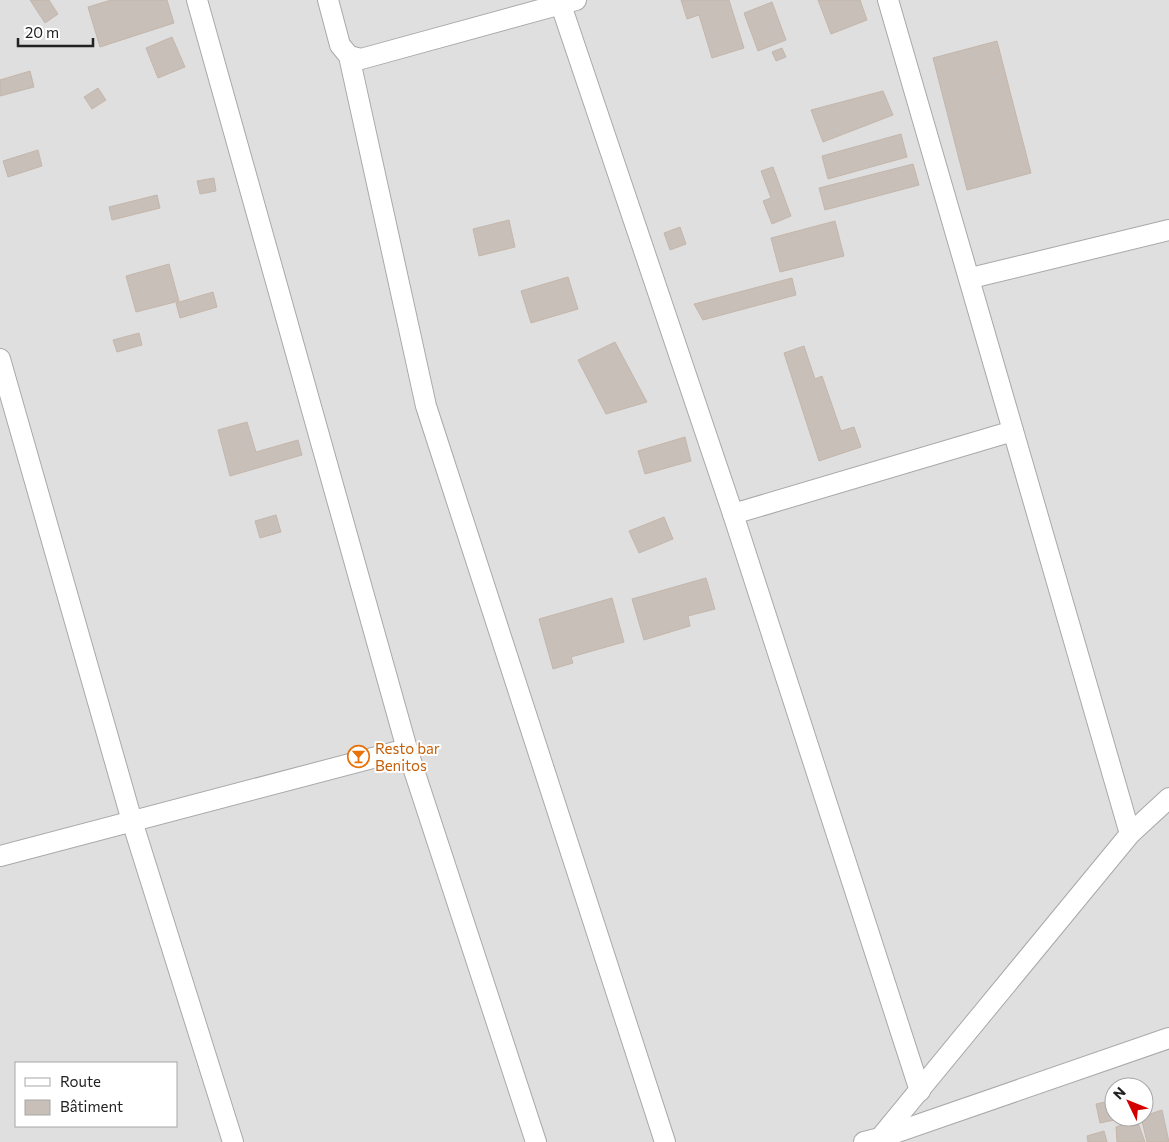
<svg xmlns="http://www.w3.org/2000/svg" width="1169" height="1142" viewBox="0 0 1169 1142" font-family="Commissioner,sans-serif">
	<rect width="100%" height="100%" fill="#f2efe9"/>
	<path fill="#e0dfdf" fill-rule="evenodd" d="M0,0h1169v1142h-1169zM16,1063h160v63h-160zM1114,1087h30v30h-30z"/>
	<g fill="#c7bfb8" stroke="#c4b6ab">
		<path d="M30,0h19l9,14 -13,9z"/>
		<path d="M111,0h56l7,23 -74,24 -12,-40z"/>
		<path d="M681,0h48l15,48 -32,10 -13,-43 -12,4z"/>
		<path d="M818,0h42l7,20 -36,14z"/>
		<path d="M772,2l14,38 -28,11 -14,-38z"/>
		<path d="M172,37l13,30 -27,11 -12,-30z"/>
		<path d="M997,41l34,132 -64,17 -34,-132z"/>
		<path d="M782,48l4,9 -10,4 -4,-9z"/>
		<path d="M30,71l4,16 -34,9v-16z"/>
		<path d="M98,88l8,12 -14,9 -8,-12z"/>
		<path d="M883,91l10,24 -70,27 -12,-32z"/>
		<path d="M901,134l6,23 -79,22 -6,-23z"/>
		<path d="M38,150l4,16 -34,11 -5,-16z"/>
		<path d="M913,164l6,21 -94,25 -6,-22z"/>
		<path d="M773,167l18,49 -19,8 -9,-23 8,-3 -10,-27z"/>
		<path d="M214,178l2,13 -16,3 -3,-13z"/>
		<path d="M157,195l3,13 -48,12 -3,-13z"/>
		<path d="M509,220l6,27 -36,9 -6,-27z"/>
		<path d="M835,221l9,35 -64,16 -9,-34z"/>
		<path d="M680,227l6,17 -16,6 -6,-17z"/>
		<path d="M169,264l10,37 -43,11 -10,-36z"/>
		<path d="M568,277l10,32 -47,14 -10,-32z"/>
		<path d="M792,278l4,17 -93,25 -9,-16z"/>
		<path d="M213,292l4,15 -37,11 -4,-15z"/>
		<path d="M139,333l3,12 -25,7 -4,-12z"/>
		<path d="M615,342l32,60 -41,12 -28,-54z"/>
		<path d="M804,346l11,33 7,-3 19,55 13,-4 7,20 -42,14 -35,-108z"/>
		<path d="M247,422l9,30 42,-12 4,15 -72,21 -12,-46z"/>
		<path d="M685,437l6,24 -46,13 -7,-23z"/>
		<path d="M276,515l5,17 -21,6 -5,-17z"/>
		<path d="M664,517l9,22 -34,14 -10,-22z"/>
		<path d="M706,578l9,31 -27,7 2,10 -46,14 -12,-41z"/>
		<path d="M612,598l12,44 -53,15 2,6 -20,6 -14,-50z"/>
		<path d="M1114,1100v17h15l-29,6 -4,-19z"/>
		<path d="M1162,1110l7,32h-22l-6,-25z"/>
		<path d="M1137,1120l8,22h-28l-1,-15z"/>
		<path d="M1104,1131l3,11h-19l-1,-6z"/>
	</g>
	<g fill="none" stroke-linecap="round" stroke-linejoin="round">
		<defs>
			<g id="street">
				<path d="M197,0l210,749 129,393"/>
				<path d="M328,0l12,45 9,11 77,350 239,736"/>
				<path d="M888,0c83,277 161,556 242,834"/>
				<path d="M561,5l172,509 187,577"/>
				<path d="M349,56l12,3 215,-59"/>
				<path d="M971,278l198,-48"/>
				<path d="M0,359l132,462 101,321"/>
				<path d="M733,514l280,-83"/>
				<path d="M0,856l407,-107"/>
				<path d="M880,1138l289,-100"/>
				<path d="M864,1142l16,-4 250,-304 39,-36"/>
			</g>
		</defs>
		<use href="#street" stroke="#a9a9a9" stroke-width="22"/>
		<use href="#street" stroke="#fff" stroke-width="20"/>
	</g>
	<defs>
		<symbol id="bar-ring" viewBox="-11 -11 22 22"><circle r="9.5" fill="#fff" stroke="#e8710a" stroke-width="1.5"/><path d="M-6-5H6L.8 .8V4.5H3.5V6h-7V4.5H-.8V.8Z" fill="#e8710a"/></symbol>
	</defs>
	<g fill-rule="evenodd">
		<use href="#bar-ring" x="346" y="744" width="25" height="25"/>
	</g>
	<g text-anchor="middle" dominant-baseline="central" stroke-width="4" stroke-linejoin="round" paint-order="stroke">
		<g font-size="15" fill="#c56008" stroke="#fff" text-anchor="start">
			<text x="375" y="748">Resto bar<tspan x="375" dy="17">Benitos</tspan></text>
		</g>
	</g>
	<rect x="15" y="1062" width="162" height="65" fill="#ffffff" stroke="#a7a7a7"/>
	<rect x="25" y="1078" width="25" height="8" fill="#ffffff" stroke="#a7a7a7"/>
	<text x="60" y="1087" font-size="15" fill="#222222">Route</text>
	<rect x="25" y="1100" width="25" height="15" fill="#c7bfb8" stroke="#a7a7a7"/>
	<text x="60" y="1112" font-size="15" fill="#222222">Bâtiment</text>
	<g transform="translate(1129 1102) rotate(313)"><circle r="24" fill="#ffffff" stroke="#a7a7a7"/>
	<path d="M0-4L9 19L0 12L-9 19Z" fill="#d40000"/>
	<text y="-8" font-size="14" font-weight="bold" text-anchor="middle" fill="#222222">N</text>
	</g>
	<path d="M18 38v8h75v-8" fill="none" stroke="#222222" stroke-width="2.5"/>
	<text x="25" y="38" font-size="15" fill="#222222" stroke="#ffffff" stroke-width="4" paint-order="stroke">20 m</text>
</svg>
